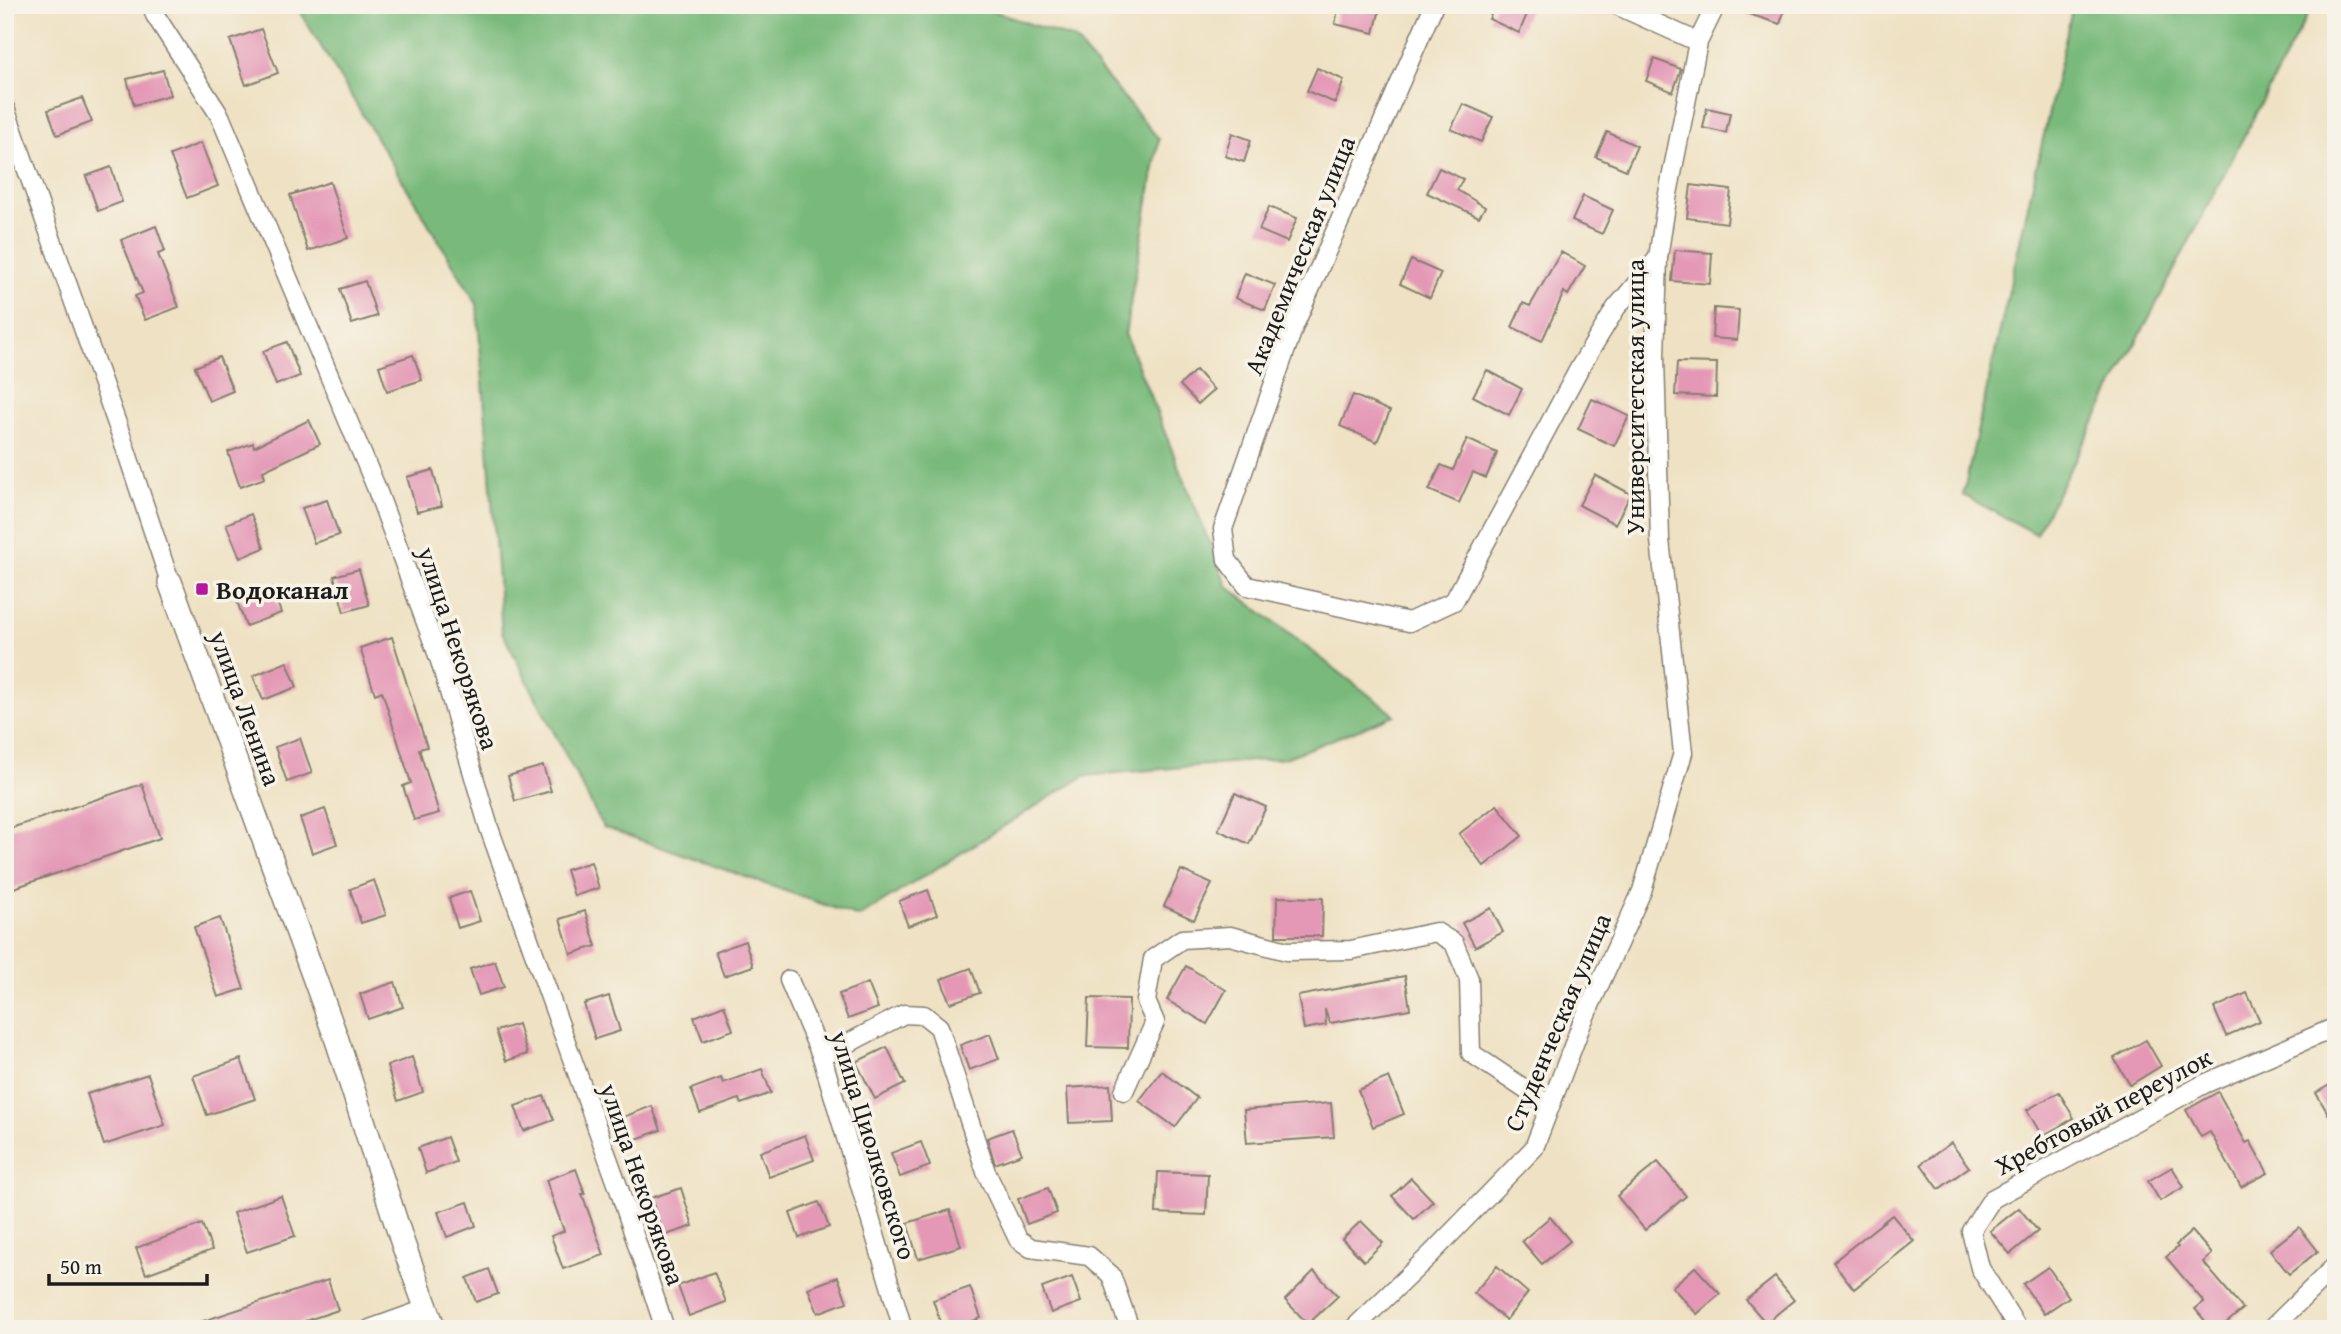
<svg xmlns="http://www.w3.org/2000/svg" width="2341" height="1334" viewBox="0 0 2341 1334" font-family="'Gentium Book Plus',serif">
	<rect width="100%" height="100%" fill="#f7f3e8"/>
	<filter id="ink" filterUnits="userSpaceOnUse"><feTurbulence type="fractalNoise" baseFrequency=".0143" numOctaves="2"/><feDisplacementMap in="SourceGraphic" scale="14" xChannelSelector="R" yChannelSelector="G"/><feConvolveMatrix kernelMatrix="1 2 1 2 8 2 1 2 1" color-interpolation-filters="sRGB"/></filter>
	<filter id="wash" filterUnits="userSpaceOnUse"><feTurbulence type="fractalNoise" baseFrequency=".00686" numOctaves="4" result="noise"/><feDisplacementMap in="SourceGraphic" scale="28" xChannelSelector="R" yChannelSelector="G"/><feGaussianBlur stdDeviation="1.57" result="paint"/><feColorMatrix in="noise" values="0 0 0 0 0 0 0 0 0 0 0 0 0 0 0 0 0 1.4 0 .05"/><feComposite in="paint" operator="in"/></filter>
	<g filter="url(#wash)">
		<rect width="100%" height="100%" fill="#efe2c4"/>
		<g fill="#79ba7c" stroke="#4a6b4c" stroke-width="2">
			<path d="M296,5h679l99,34 85,100 -34,195 102,252 168,129 -110,43 -201,18 -225,141 -256,-90 -101,-195 -25,-328z"/>
			<path d="M2073,5h241l-3,3 -275,526 -73,-39z"/>
		</g>
		<g id="blocks">
			<g fill="#e498b6">
				<path d="M1339,5h42l-7,28 -39,-9z"/>
				<path d="M1495,5h36l-12,28 -30,-14z"/>
				<path d="M1733,5h53l-6,19 -47,-15z"/>
				<path d="M261,29l17,44 -32,12 -16,-45z"/>
				<path d="M1654,59l27,10 -8,23 -27,-11z"/>
				<path d="M1317,68l27,12 -9,23 -28,-12z"/>
				<path d="M163,70l7,25 -36,10 -7,-26z"/>
				<path d="M82,98l10,24 -35,13 -9,-25z"/>
				<path d="M1463,104l30,13 -12,25 -30,-13z"/>
				<path d="M1707,108l23,5 -4,20 -23,-5z"/>
				<path d="M1607,132l30,14 -11,24 -30,-13z"/>
				<path d="M1232,133l19,7 -7,22 -19,-6z"/>
				<path d="M201,143l17,43 -31,12 -17,-43z"/>
				<path d="M111,167l11,35 -24,9 -12,-35z"/>
				<path d="M1439,168l24,11 -6,11 28,17 -6,10 -52,-24z"/>
				<path d="M330,182l18,56 -40,13 -18,-56z"/>
				<path d="M1691,185l40,5 -4,33 -40,-5z"/>
				<path d="M1583,196l30,14 -11,24 -30,-13z"/>
				<path d="M1269,207l28,11 -10,24 -28,-12z"/>
				<path d="M156,226l9,25 -7,3 21,53 -34,13 -10,-24 8,-3 -22,-53z"/>
				<path d="M1675,250l37,3 -2,31 -38,-3z"/>
				<path d="M1561,252l24,14 -17,29 -4,-3 -22,49 -30,-14 11,-24 7,3z"/>
				<path d="M1411,260l30,13 -11,25 -30,-14z"/>
				<path d="M1245,273l30,12 -10,25 -30,-12z"/>
				<path d="M365,281l12,35 -25,8 -12,-35z"/>
				<path d="M1714,308l25,2 -2,30 -25,-2z"/>
				<path d="M287,342l13,34 -24,9 -13,-34z"/>
				<path d="M413,355l9,25 -35,11 -8,-25z"/>
				<path d="M219,357l14,34 -24,10 -14,-34z"/>
				<path d="M1677,362l40,1 -1,34 -41,-2z"/>
				<path d="M1196,370l18,20 -16,14 -18,-19z"/>
				<path d="M1487,370l35,19 -13,26 -36,-19z"/>
				<path d="M1353,395l37,16 -13,31 -37,-16z"/>
				<path d="M1592,399l37,17 -15,30 -36,-17z"/>
				<path d="M309,420l11,24 -57,27 2,7 -25,9 -12,-35 25,-9 1,4z"/>
				<path d="M1467,439l30,14 -11,25 -13,-6 -14,31 -30,-13 12,-25 12,5z"/>
				<path d="M433,470l9,36 -25,6 -10,-35z"/>
				<path d="M1595,475l36,19 -16,30 -36,-19z"/>
				<path d="M327,500l12,35 -25,8 -12,-35z"/>
				<path d="M251,514l13,34 -24,10 -14,-34z"/>
				<path d="M359,569l10,36 -25,7 -10,-36z"/>
				<path d="M272,588l9,25 -35,13 -9,-25z"/>
				<path d="M392,637l35,110 -8,2 20,64 -25,7 -11,-34 8,-3 -29,-92 -7,3 -15,-46z"/>
				<path d="M287,662l10,25 -34,13 -10,-24z"/>
				<path d="M300,738l12,35 -25,9 -12,-35z"/>
				<path d="M543,766l8,25 -36,10 -7,-25z"/>
				<path d="M142,784l18,54 -155,53v-61z"/>
				<path d="M1235,793l31,14 -17,37 -31,-14z"/>
				<path d="M1497,805l25,31 -38,30 -25,-32z"/>
				<path d="M325,809l12,35 -25,9 -12,-35z"/>
				<path d="M591,862l8,26 -25,8 -8,-26z"/>
				<path d="M1181,870l31,14 -18,36 -30,-14z"/>
				<path d="M374,880l12,35 -25,8 -11,-34z"/>
				<path d="M928,890l9,25 -29,11 -9,-25z"/>
				<path d="M470,891l10,30 -22,7 -9,-30z"/>
				<path d="M1277,897l46,1 -1,38h-46z"/>
				<path d="M1491,908l12,24 -28,15 -13,-24z"/>
				<path d="M585,911l11,35 -25,8 -11,-35z"/>
				<path d="M220,918l24,71 -26,8 -24,-70z"/>
				<path d="M745,941l8,25 -29,10 -9,-24z"/>
				<path d="M495,961l9,26 -25,8 -9,-26z"/>
				<path d="M1186,966l40,24 -19,34 -40,-24z"/>
				<path d="M971,968l9,25 -30,10 -9,-24z"/>
				<path d="M1405,976l5,33 -80,14 -5,-14 1,16 -22,4 -6,-33z"/>
				<path d="M395,982l8,25 -35,12 -8,-25z"/>
				<path d="M868,983l10,25 -30,11 -9,-25z"/>
				<path d="M2247,993l13,28 -34,15 -12,-28z"/>
				<path d="M609,996l11,35 -25,8 -11,-35z"/>
				<path d="M1089,998l40,1 -1,49 -41,-1z"/>
				<path d="M724,1005l9,25 -30,11 -9,-24z"/>
				<path d="M518,1024l9,30 -21,7 -10,-30z"/>
				<path d="M990,1034l9,25 -30,11 -9,-25z"/>
				<path d="M2146,1040l15,26 -31,19 -16,-27z"/>
				<path d="M887,1047l18,37 -30,15 -19,-37z"/>
				<path d="M412,1057l11,35 -25,9 -11,-35z"/>
				<path d="M241,1059l14,40 -48,16 -14,-39z"/>
				<path d="M762,1069l9,24 -30,11 -2,-5 -39,14 -9,-24 30,-11 2,5z"/>
				<path d="M1162,1071l35,27 -22,29 -36,-26z"/>
				<path d="M148,1074l17,51 -61,20 -17,-51z"/>
				<path d="M1389,1077l15,37 -31,13 -15,-37z"/>
				<path d="M2336,1081v46l-20,-34z"/>
				<path d="M1110,1085l2,36 -43,2 -2,-35z"/>
				<path d="M2059,1092l15,26 -32,18 -15,-26z"/>
				<path d="M2218,1092l28,51 4,-2 18,32 -27,14 -31,-55 -9,5 -15,-27z"/>
				<path d="M544,1096l10,24 -30,11 -9,-25z"/>
				<path d="M1331,1103l3,34 -87,6 -3,-33z"/>
				<path d="M652,1106l9,24 -30,11 -8,-24z"/>
				<path d="M1012,1129l10,25 -27,10 -8,-26z"/>
				<path d="M805,1135l9,25 -45,17 -9,-25z"/>
				<path d="M447,1137l9,25 -30,11 -8,-25z"/>
				<path d="M921,1142l9,24 -30,11 -9,-24z"/>
				<path d="M1951,1143l18,24 -30,22 -18,-25z"/>
				<path d="M1658,1162l28,34 -41,34 -28,-34z"/>
				<path d="M2172,1167l12,20 -24,14 -12,-20z"/>
				<path d="M576,1169l9,25h-3l22,61 -41,14 -12,-33 13,-5 -18,-51z"/>
				<path d="M1158,1172l50,2 -2,41 -50,-2z"/>
				<path d="M1411,1178l22,23 -19,18 -22,-23z"/>
				<path d="M681,1188l12,38 -30,10 -12,-38z"/>
				<path d="M1048,1188l9,25 -30,11 -9,-25z"/>
				<path d="M281,1196l14,40 -48,16 -14,-39z"/>
				<path d="M468,1202l8,24 -29,11 -9,-25z"/>
				<path d="M819,1202l10,25 -30,11 -9,-25z"/>
				<path d="M2019,1208l19,23 -28,23 -20,-23z"/>
				<path d="M950,1210l11,36 -43,13 -11,-36z"/>
				<path d="M1892,1215l22,26 -60,48 -21,-27z"/>
				<path d="M1550,1217l20,24 -28,23 -20,-23z"/>
				<path d="M1361,1221l22,22 -19,18 -22,-22z"/>
				<path d="M202,1224l10,26 -66,24 -10,-26z"/>
				<path d="M2299,1227l19,24 -29,23 -19,-24z"/>
				<path d="M2192,1231l20,23 -9,8 40,47 -24,20h-7l-17,-20 9,-7 -38,-45 12,-10 -2,-2z"/>
				<path d="M1497,1266l31,27 -22,27 -32,-27z"/>
				<path d="M1695,1267l25,27 -23,20 -25,-27z"/>
				<path d="M2048,1267l21,30 -25,17 -21,-30z"/>
				<path d="M489,1269l9,25 -22,8 -9,-24z"/>
				<path d="M1314,1271l24,25 -30,28 -23,-24z"/>
				<path d="M714,1272l12,30 -37,14 -11,-30z"/>
				<path d="M838,1277l9,25 -29,11 -10,-25z"/>
				<path d="M1072,1277l9,25 -30,11 -9,-25z"/>
				<path d="M1775,1277l19,23 -28,23 -20,-23z"/>
				<path d="M328,1280l10,30 -57,19h-90v-4z"/>
				<path d="M970,1287l11,31 -30,11h-8l-10,-29z"/>
			</g>
		</g>
	</g>
	<g filter="url(#ink)">
		<use href="#blocks" fill-opacity="0" stroke="#867f70" stroke-width="2"/>
		<g fill="none" stroke-linecap="round" stroke-linejoin="round">
			<defs>
				<g id="minor">
					<path d="M152,5l3,10 65,101 156,371 64,174 49,167 130,361 46,140"/>
					<path d="M1434,5l-140,321 -71,203 4,31 20,26 162,36 45,-21 126,-234 36,-59 42,-50"/>
					<path d="M1616,5l82,37"/>
					<path d="M5,108l116,327 49,147"/>
					<path d="M789,980l33,77 81,272"/>
					<path d="M822,1057l82,-43 20,1 15,12 47,145 32,67 13,9 58,8 22,19 19,54"/>
					<path d="M1124,1091l31,-69 -9,-21 7,-42 29,-20 48,-3 57,15 64,-1 85,-18 18,11 15,36 2,74 79,53"/>
					<path d="M370,1329l56,-20"/>
					<path d="M1353,1329l77,-74 104,-107 48,-125 60,-132 41,-138 -23,-213 -5,-183 3,-99 9,-59 31,-157 18,-37"/>
					<path d="M2018,1329l-38,-61 -9,-37 21,-32 212,-115 132,-57"/>
					<path d="M2271,1329l65,-64"/>
				</g>
				<path id="tertiary" d="M170,582l167,458 66,204 31,85"/>
			</defs>
			<use href="#minor" stroke="#867f70" stroke-width="21"/>
			<use href="#tertiary" stroke="#867f70" stroke-width="26"/>
			<use href="#minor" stroke="#fff" stroke-width="18"/>
			<use href="#tertiary" stroke="#fff" stroke-width="23"/>
		</g>
	</g>
	<rect fill="#b5179e" stroke="#f7f3e8" stroke-width="2.5" x="195" y="582" width="14" height="14" rx="3.5"/>
	<g text-anchor="middle" dominant-baseline="central" stroke-width="7" stroke-linejoin="round" paint-order="stroke">
		<g font-size="26" fill="#1c1c1c" stroke="#f7f3e8">
			<text transform="translate(1299 255) rotate(-68)">Академическая улица</text>
			<text transform="translate(1634 397) rotate(-90)">Университетская улица</text>
			<text transform="translate(459 648) rotate(72)">улица Некорякова</text>
			<text transform="translate(246 708) rotate(70)">улица Ленина</text>
			<text transform="translate(1557 1022) rotate(-67)">Студенческая улица</text>
			<text transform="translate(2103 1111) rotate(-28)">Хребтовый переулок</text>
			<text transform="translate(874 1145) rotate(73)">улица Циолковского</text>
			<text transform="translate(643 1184) rotate(71)">улица Некорякова</text>
		</g>
		<g font-size="26" font-weight="bold" fill="#1c1c1c" stroke="#f7f3e8" text-anchor="start">
			<text x="216" y="589">Водоканал</text>
		</g>
	</g>
	<rect width="2341" height="1334" fill="none" stroke="#f7f3e8" stroke-width="28"/>
	<path d="M49 1274v10h158v-10" fill="none" stroke="#1c1c1c" stroke-width="3.5"/>
	<text x="60" y="1274" font-size="21" fill="#1c1c1c" stroke="#f7f3e8" stroke-width="5" paint-order="stroke">50 m</text>
</svg>
